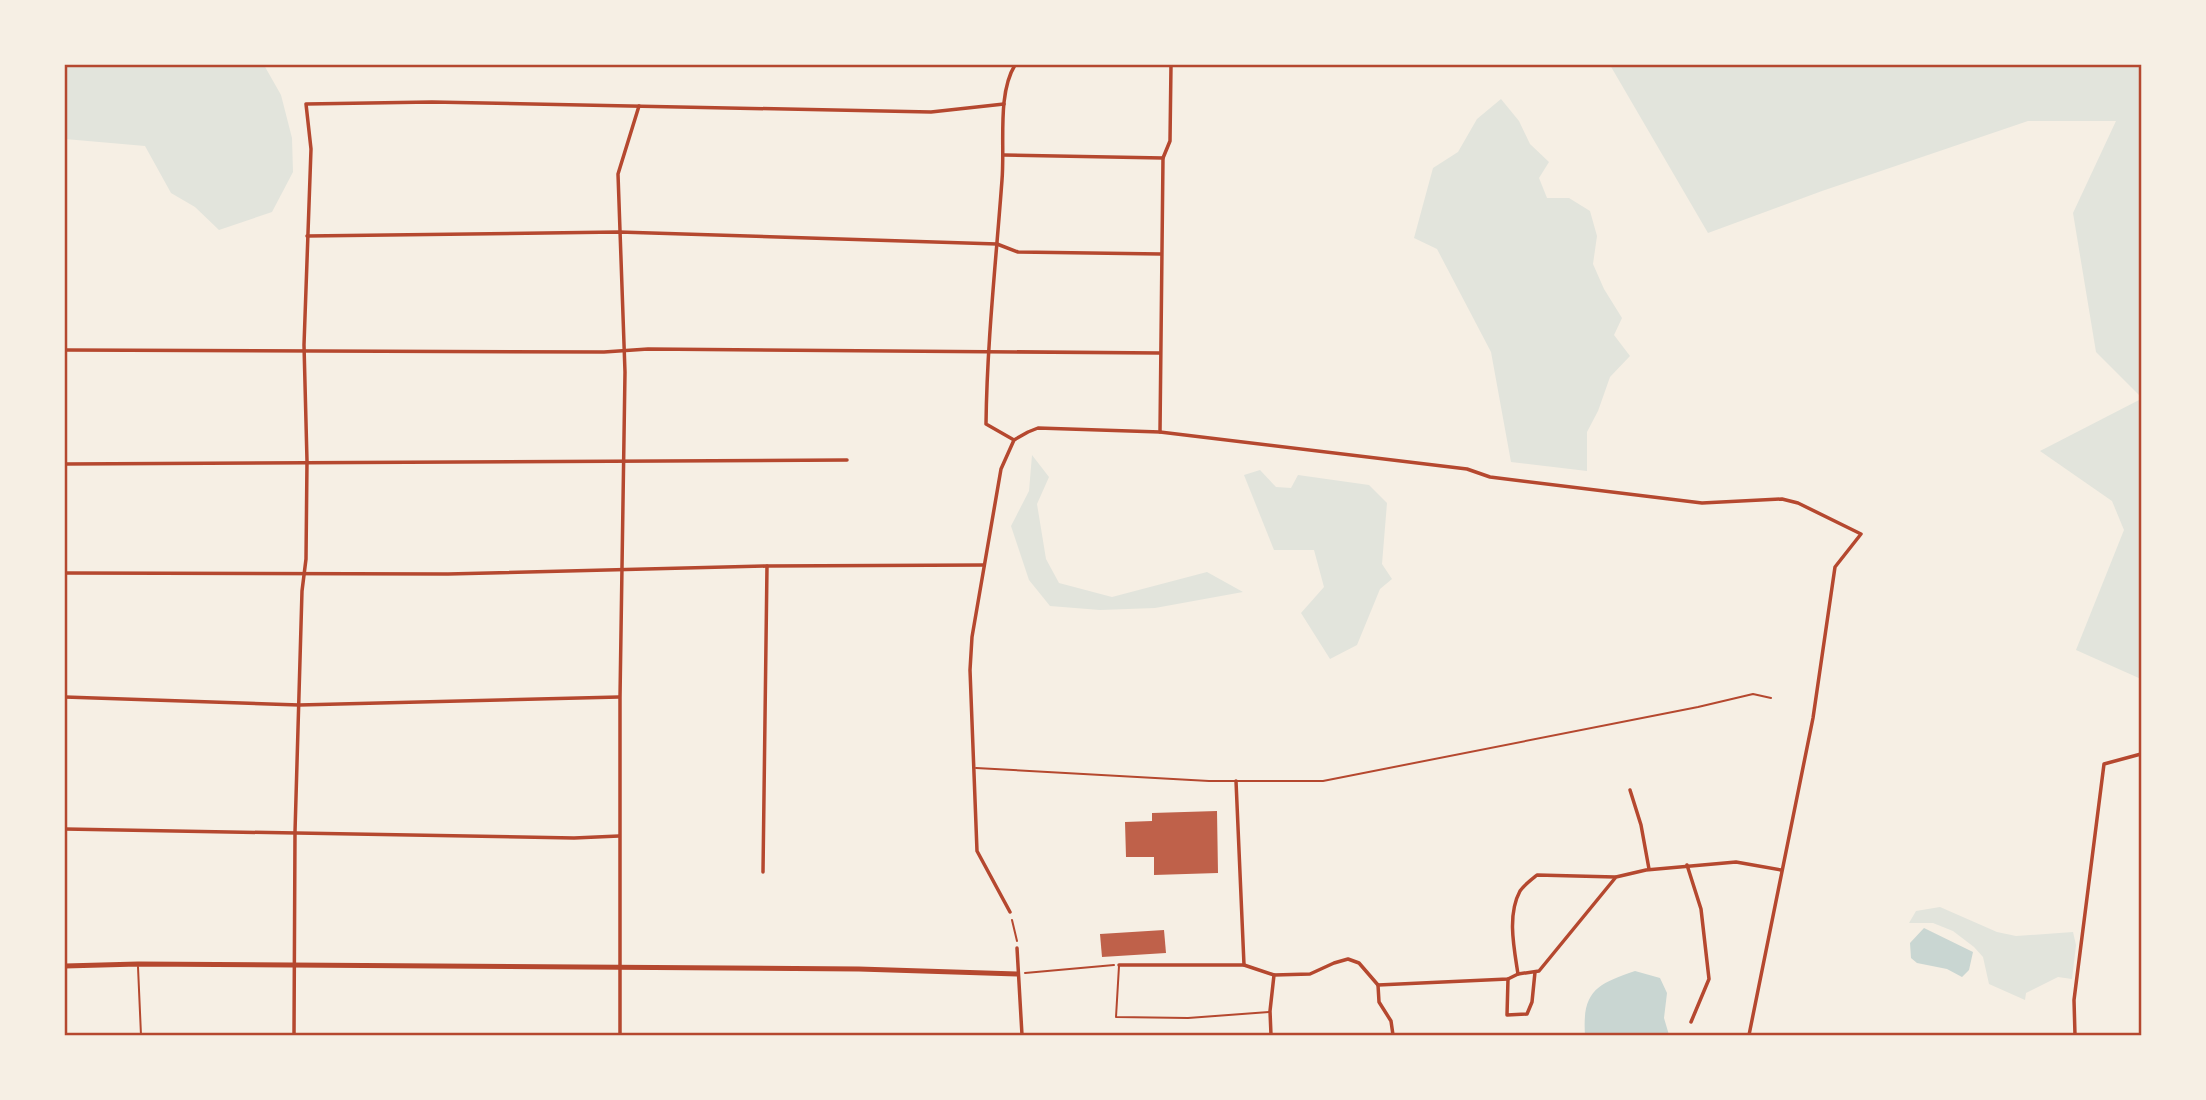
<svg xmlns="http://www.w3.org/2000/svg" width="2206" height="1100" viewBox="0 0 2206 1100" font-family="'Sofia Sans Condensed',sans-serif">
	<rect width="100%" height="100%" fill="#f6efe4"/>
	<g fill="#e2e4dc">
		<path d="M65,65h199l17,30 11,43 1,34 -21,40 -53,18 -24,-23 -24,-14 -26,-47 -80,-7z"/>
		<path d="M1610,65h531v332l-45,-45 -23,-139 43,-92h-88l-206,70 -114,42z"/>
		<path d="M1501,99l18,22 11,23 19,18 -10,16 8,20h22l21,13 7,25 -4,28 11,25 18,29 -8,17 16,21 -20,21 -12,34 -11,21v39l-76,-9 -20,-110 -54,-103 -23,-11 19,-70 25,-16 19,-33z"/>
		<path d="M2141,399v280l-65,-29 48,-120 -12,-29 -72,-50z"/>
		<path d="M1032,455l17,22 -12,27 9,55 13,24 53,14 95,-25 36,20 -88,16 -55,2 -50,-4 -21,-26 -18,-54 18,-35z"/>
		<path d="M1260,470l16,17 15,1 7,-13 71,10 18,18 -5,61 10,15 -12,10 -23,56 -27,14 -29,-46 23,-26 -10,-37h-40l-30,-75z"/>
		<path d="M1940,907l57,25 19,4 57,-4 3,13 -4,34 -14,-2 -32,16 -1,7 -36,-16 -6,-27 -9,-10 -21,-16 -20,-8h-24l7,-12z"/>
	</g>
	<g fill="#c9d6d2">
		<path d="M1924,928l49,24 -4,18 -7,7 -15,-8 -30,-6 -6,-5 -1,-15z"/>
		<path d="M1635,971l25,7 7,15 -3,25 5,17h-84c-3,-44 12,-51 50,-64z"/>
	</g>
	<g fill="#bf614a">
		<path d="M1217,811l1,62 -64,2v-18h-28l-1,-35 27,-1v-8z"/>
		<path d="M1164,930l2,23 -64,4 -2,-23z"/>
	</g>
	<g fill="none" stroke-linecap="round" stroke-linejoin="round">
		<g stroke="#b5482f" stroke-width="2">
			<path d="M1012,920l5,21"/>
			<path d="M1025,973l89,-8"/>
		</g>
		<g stroke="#b5482f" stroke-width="2">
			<path d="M976,768l233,13h114l375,-74 55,-13 18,4"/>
			<path d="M1119,966l-3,51 72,1 81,-6"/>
			<path d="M138,967l3,68"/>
		</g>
		<g stroke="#b5482f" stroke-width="3.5">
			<path d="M1004,155l159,3"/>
			<path d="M307,236l312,-4 378,12 21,8 143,2"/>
			<path d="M65,350l539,2 44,-3 512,4"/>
			<path d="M1160,432l3,-274 7,-17 1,-76"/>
			<path d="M1014,440l-28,-16c1,-82 10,-163 16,-244 3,-35 -5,-86 13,-115"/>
			<path d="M65,464l782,-4"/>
			<path d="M65,573l383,1 319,-8 217,-1"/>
			<path d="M65,697l234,8 320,-8"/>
			<path d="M1236,781l8,184"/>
			<path d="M1630,790l11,35 8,44"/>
			<path d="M65,829l509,9 45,-2"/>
			<path d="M1687,865l14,44 8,70 -18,43"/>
			<path d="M763,872l4,-306"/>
			<path d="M1010,912l-33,-61 -7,-181 2,-33 29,-168 13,-29 14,-8 10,-4 122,4 307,37 23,8 212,26 80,-4 16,4 63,31 -26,33 -22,151 -64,317"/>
			<path d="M1017,948l5,87"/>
			<path d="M1119,965h125l30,10"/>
			<path d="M1518,974c-4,-26 -11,-59 2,-83 4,-6 12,-12 17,-16l78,2"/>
			<path d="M1508,979l-1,36 20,-1 5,-12 3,-30"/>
			<path d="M1378,985l1,17 12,19 2,14"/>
			<path d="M294,1035l1,-203 7,-241 4,-32 1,-98 -3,-116 7,-196 -5,-45 126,-2 499,10 73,-8"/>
			<path d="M620,1035v-338l5,-325 -7,-198 21,-68"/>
			<path d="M1271,1035l-1,-24 4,-36 36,-1 24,-11 14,-4 11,4 19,22 130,-6 10,-5 21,-3 77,-94 30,-7 90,-8 45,8"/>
			<path d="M2075,1035l-1,-35 30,-236 37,-10"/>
		</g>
		<path stroke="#b5482f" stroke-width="5" d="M65,966l73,-2 721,5 158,5"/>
	</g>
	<rect width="2206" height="1100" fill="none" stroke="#f6efe4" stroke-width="133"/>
	<rect x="66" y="66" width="2074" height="968" fill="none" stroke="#b5482f" stroke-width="2.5"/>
</svg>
